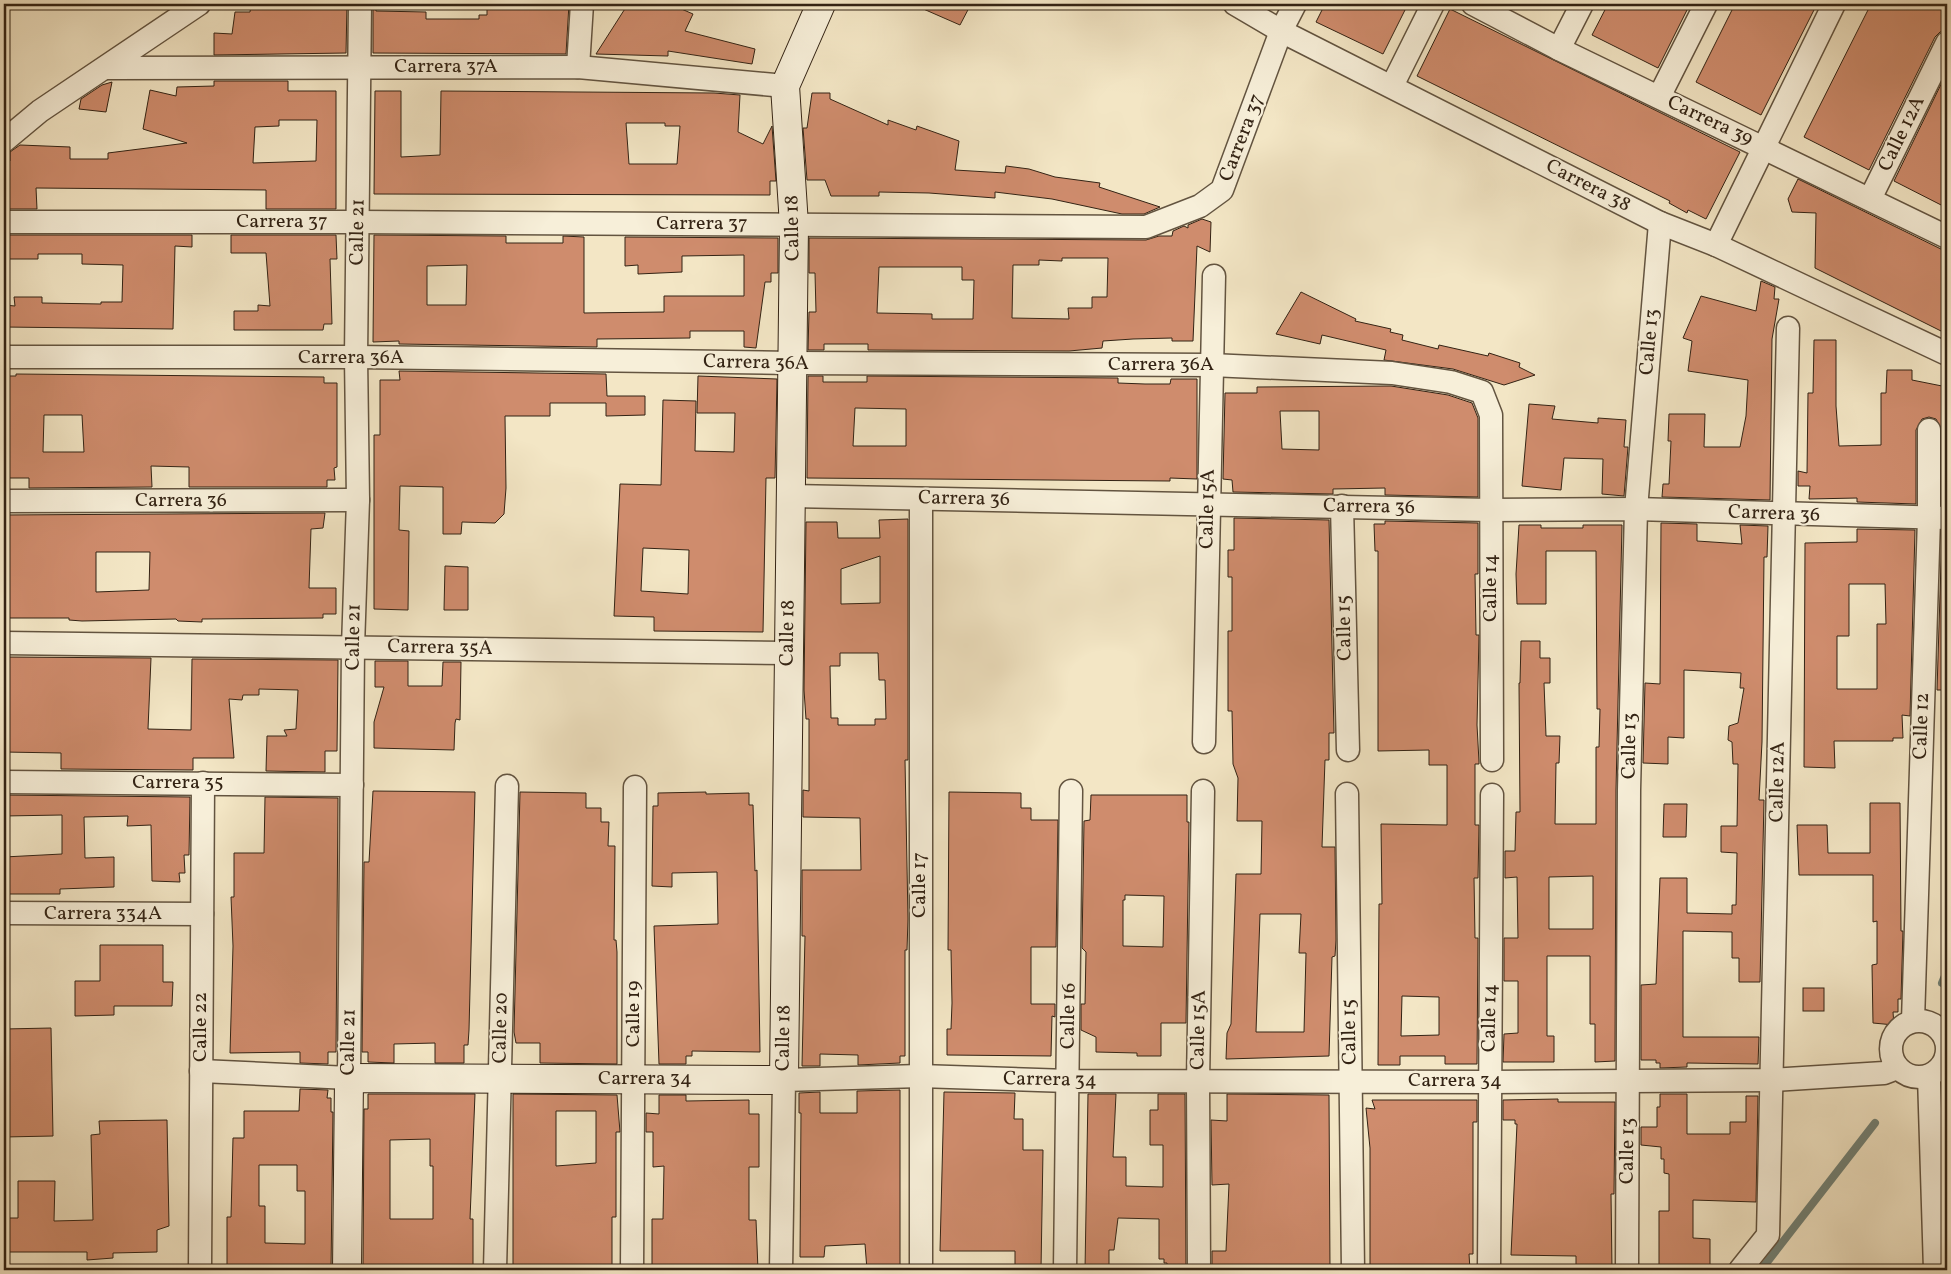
<svg xmlns="http://www.w3.org/2000/svg" width="1951" height="1274" viewBox="0 0 1951 1274" font-family="Vollkorn,serif">
	<rect width="100%" height="100%" fill="#f3e6c5"/>
	<filter id="stains"><feTurbulence type="fractalNoise" baseFrequency=".004" numOctaves="4"/><feColorMatrix values="0 0 0 0 .2 0 0 0 0 .09 0 0 0 0 .02 0 0 0 .5 -.17"/></filter>
	<radialGradient id="worn" r=".72"><stop offset=".6" stop-color="#630" stop-opacity="0"/><stop offset="1" stop-color="#630" stop-opacity=".3"/></radialGradient>
	<g fill="none" stroke-linecap="round" stroke-linejoin="round">
		<g stroke="#718176" stroke-width="8">
			<path d="M1942,983l5,-12"/>
			<path d="M1761,1270l114,-147"/>
		</g>
	</g>
	<g fill="#cf8c6d" stroke="#332314" fill-rule="evenodd">
		<path d="M251,4h96l-1,49 -132,2v-22l18,1 3,-22h15z"/>
		<path d="M373,4h3v7l50,1v7h53v-4h8v-11h82l-3,50 -193,-1z"/>
		<path d="M628,4h42l23,10 -8,17 70,18 -3,15 -84,-13v5l-72,-2z"/>
		<path d="M912,4h59l-11,21z"/>
		<path d="M1325,4h83l-25,50 -67,-32z"/>
		<path d="M1608,4h82l-32,64 -66,-33z"/>
		<path d="M1735,4h82l-56,111 -65,-33z"/>
		<path d="M1871,4h76v26l-7,2 -5,5 -66,133 -65,-33z"/>
		<path d="M1450,9l290,143 -34,67 -18,-9 -1,3 -18,-10 1,-2 -253,-125z"/>
		<path d="M1947,72v136l-53,-27z"/>
		<path d="M214,81h74v10h48v118h-70v-19l-230,-2 1,21h-33v-48h6v-9l10,-7 50,2v12h38v-6l79,-10 -44,-14 7,-39 26,6 1,-9 37,-1zM279,120h38l-1,41 -63,2 2,-36 24,-1z"/>
		<path d="M112,82l-6,30 -27,-3 2,-10 21,-14z"/>
		<path d="M375,91h26v66l39,-2 1,-64 273,2 26,2 -2,37 25,12 9,-18 4,55h-6v14l-396,-1zM626,123h39v3h15l-3,38h-48z"/>
		<path d="M812,93h18v6l58,26v-5l28,10 1,-4 42,15 -4,29 50,3 1,-7 23,3 26,8 45,6 -1,4 61,20 -16,7h-22l-70,-15 -57,-7v6l-66,-5 -50,-1v4h-48l-6,-16h-18l-4,-52h4z"/>
		<path d="M1798,179l149,73v82l-132,-66 1,-55 -24,-1 -4,-13z"/>
		<path d="M1202,219l9,3 -1,30 -13,-6 -4,95h-21v-3l-39,1 -30,2 -1,7 -33,3 -201,-1v-6h-44v6h-16l1,-38h7l-1,-39h-6v-35l337,2 13,-4h13l1,-5 11,-5 4,2v-3zM1062,258h46l-1,39h-15v11h-24l1,11 -57,-1 1,-53h26v-5l23,1zM879,267h83v13h12l-1,39h-41v-5l-55,-1z"/>
		<path d="M4,235h188v12l-17,-1 -2,83 -169,-2v-22l11,1 -1,-9h28v6l59,1v-2h21l1,-37 -41,-1v-10h-44v5h-34z"/>
		<path d="M231,235h105l1,24h-7l2,65h-8l-1,6h-89v-19h24v-6l12,1 -4,-53h-35z"/>
		<path d="M374,235l132,1v7h57v-7l21,1v76l80,-1v-16h80v-41l-62,1v16l-44,2v-9l-13,1v-29l153,1v35h-7v9h-6l-9,66 -12,-1v-16h-54v7l-93,1v8l-198,-3v-3l-26,1zM467,265l-1,40h-39v-39z"/>
		<path d="M1761,281l14,6 -1,12h5l-7,40 -2,161 -108,-3 1,-13h6l2,-43h-3l1,-27h36l-1,33h36l6,-31 2,-36 -60,-9 4,-30 -9,-3 18,-42 55,15z"/>
		<path d="M1301,292l55,27 -1,2 36,8 -1,3 13,3 -1,5 36,9 1,-4 49,11 1,-3 31,10 -1,4 16,8 -31,10 -51,-16 -69,-9 2,-10 -64,-15 -2,9 -44,-10z"/>
		<path d="M1814,340h22v66l3,40 42,-1v-52h5l1,-23h25v10l35,7v118h-5v-75l-6,-11 -7,-2 -7,2 -6,11v74l-59,-2v-4l-48,1 1,-13h-12v-15l9,2 1,-80h5z"/>
		<path d="M399,371l207,3 1,22h38v19l-39,1v-13h-56v13h-45l1,72 -2,26 -9,9 -33,-1 -1,12h-18v-47l-43,-1 -1,44 10,1 -1,79 -34,-1v-174h6v-55h20z"/>
		<path d="M16,374l308,3v6h13v84l-3,1 1,12h-8v7h-138v-20l-38,-1 1,21 -123,1v-10h-25v-102h12zM44,415h38l2,37h-41z"/>
		<path d="M698,376l79,3 -2,99h-9l-3,154 -109,-1v-14l-40,-1 6,-132 41,1 2,-85 33,1 -1,50 39,1 1,-39h-38zM643,548l46,2 -1,44 -47,-3z"/>
		<path d="M808,376h15v6h44v-6l251,2v5l27,1h25l1,-5h26v100l-27,-1v3l-363,-3zM855,408l51,1v37h-53z"/>
		<path d="M1391,386l57,9 24,8 6,15v79l-93,-2v-7l-52,1v5l-100,-2 -1,-12 -9,-1 2,-86h32v-6zM1280,411h39v39l-37,-1z"/>
		<path d="M1529,404l26,2 -3,13 46,4v-5l28,2 -2,27h4l-4,49 -22,-2 1,-35 -39,-1 -3,32 -39,-4z"/>
		<path d="M325,513l-2,15 -12,1 -2,59h27v26h-13v4l-121,1v3l-24,-1 -2,-2 -94,2 -13,-1v-2h-65v-103zM96,552h54l-1,38 -53,2z"/>
		<path d="M1234,518l95,2 5,213h-5v27h-4l-3,87h13l1,93 -1,16 -3,1 -3,99 -103,3 1,-26 4,-9 5,-150h25l1,-53h-25l1,-43 -5,-14 -1,-53h-4v-80h4v-54h-4v-27h6zM1260,914h41l-2,39h7l-2,79h-48z"/>
		<path d="M908,519v241h-3l3,159 -1,31h-2v106h-5v7l-42,2v-10l-38,-1v12h-18l3,-130h-3v-66h59l-1,-52 -57,-1v-27l6,1v-72h-3l-2,-29 2,-168h31l1,16h42l-1,-18zM880,556v47l-39,1v-35zM840,653h38l1,27h6l1,39h-11v6h-37v-7h-7l-1,-52h10z"/>
		<path d="M1385,521l93,2v51h-3l1,61h3l-2,90 2,37v2h-4v61h4l-1,53h-4l1,60h3l-1,126h-32v-8h-45v9h-22l1,-161h3l-1,-80 66,1v-60h-18v-15l-51,1v-200h-3l-1,-27h11zM1402,996l37,1v38l-38,1z"/>
		<path d="M1661,523l36,1v17l45,3 -2,-19 28,1 -1,31h-3l-2,185 -3,58h5l-4,182h-21v-24h-7v-26l-49,-1v106h76l-1,27 -71,-1v4l-27,1v-5h-4v-3h-15v-75l15,-1 4,-106h27v35l45,1v-9h4l1,-52 -16,-1v-26h16l1,-62h-5l-1,-22 -4,-2 1,-14 9,-3 6,-35h-4l1,-15 -57,-3v68l-16,-1v27l-25,-1 2,-80 15,1z"/>
		<path d="M1519,525h22v3h42v-3h39l-6,265 -1,271 -20,1v-38h-5v-68h-43v80h7v26h-51l1,-28 14,-1v-52h-14v-43h14l-1,-61 -12,1v-27h10l1,-39h4l-1,-129h1l1,-42h19v17h10v25h-6l2,53h14l-1,27h-3l-1,61h41v-77h3l1,-38h-3l-1,-158h-50v53h-29l-1,-30zM1593,876v53h-44v-52z"/>
		<path d="M1857,529l58,1 -5,186 -8,-1 1,23h-10v3h-59l1,27 -31,-1 1,-224 52,-1zM1849,584h36l1,40h-9v65h-40v-53h12z"/>
		<path d="M1942,531h5v159h-10z"/>
		<path d="M445,566l23,1v43h-24z"/>
		<path d="M4,657l147,1 -3,71 43,1 1,-71 146,1 -1,91h-12v21l-59,-1 1,-35h20l-3,-6 12,-1 2,-39 -39,-1v6h-16l-1,5 -13,-1 5,59h-41v12l-132,-1v-16l-57,-1z"/>
		<path d="M375,661h33v25h34l1,-24h18l-1,58 -4,-1 -1,4 -1,27 -80,-2v-26l10,-35h-9z"/>
		<path d="M373,791l102,1 -6,238 -1,15h-4v18h-29v-20l-41,1v19l-26,-1v-10h-6l2,-190h5z"/>
		<path d="M520,792l66,1v15h15v14h8l-1,24h7l-1,94h2l1,12v112l-77,-1v-20h-24l-2,-11z"/>
		<path d="M706,792v2l43,-1v12h4l2,66 2,-1 3,182 -68,-1v5h-6v8h-27l-5,-138 64,-2 -1,-52 -45,1v14l-20,-1 1,-80h5v-13z"/>
		<path d="M949,792l72,1v15h10v12h27l-2,127h-25v57h24v13l-3,-1 -1,40 -104,-1v-26h4l1,-26 -1,-53h-3z"/>
		<path d="M4,795l186,2 -1,58h-5l1,18h-6l1,9 -28,-1 -1,-56 -24,1 1,-10 -44,1 1,41 29,-1v30l-54,2v5h-56v-37l58,-3v-39l-58,1z"/>
		<path d="M1091,795h96v27h2l-3,201h-25v33h-24v-3l-41,-1v-15l-15,-7v-26h4l1,-52 -4,-4 2,-127 6,-1zM1125,895l39,1 -1,51 -40,-1v-46h2z"/>
		<path d="M265,797l73,1 -2,254h-8v12l-28,-1v-11l-70,1 3,-107 -2,-49h3v-44h30z"/>
		<path d="M1870,803h30l1,128h2l-2,68h-3v13h-5l1,13 -21,-2 -1,-58 5,-1v-43l-4,1v-47h-74l-2,-50h30l1,28h42z"/>
		<path d="M1664,804h23l-1,33h-23z"/>
		<path d="M100,945h63v37h10l-1,24h-58v9l-39,1v-35h25z"/>
		<rect x="1803" y="988" width="21" height="23"/>
		<path d="M51,1028l2,108 -49,1v-108z"/>
		<path d="M300,1089l28,1 -1,8h4v14h2l-2,158h-104v-53h4l2,-79h11v-27h55zM259,1165h38v26h8v53l-40,-1v-37h-6z"/>
		<path d="M900,1090v180h-33l-2,-26 -40,2 -1,11h-24l1,-144h-2v-20l21,-1v21h37v-22z"/>
		<path d="M944,1092l71,1 -1,26h9v31h20l-2,120h-26v-19h-75z"/>
		<path d="M368,1094h107l-5,125h3v51h-110l1,-161h4zM430,1139v27h3v53h-43v-79z"/>
		<path d="M513,1094l104,1 3,37h-4v85h-4v53h-99zM556,1111h40v52l-40,3z"/>
		<path d="M1088,1094h28l-3,63h13v29l37,1v-42h-13v-35h8v-16h27l1,176h-19v-7h-3v-4h-5v-40l-41,-1 -4,32h-5v20h-24z"/>
		<path d="M1227,1094l102,1 1,175h-118v-19h14l3,-67 -17,1 -1,-65 16,1z"/>
		<path d="M1660,1094h27v40h43v-12h16v-26h12l-2,106 -63,-2v38l17,1v31h-51v-59h10v-37l-5,-1v-14h-3v-12l-20,-2v-18h16v-20h3z"/>
		<path d="M659,1095h27v6l63,-1v14h10v53h-10v53h7l2,50h-106v-51h11l1,-53 -11,1v-35h-7v-19l13,1z"/>
		<path d="M1558,1099v3h57l-1,92h-3l1,76h-36v-14l-65,-1 6,-131h-2v-4h-12v-20z"/>
		<path d="M1372,1100h105v22h-4v132h-4l1,16h-100v-122l-4,-40 9,1z"/>
		<path d="M167,1120l2,106 -12,4v22l-44,1v5l-26,2v-8h-83v-34h14v-37h37l-1,40 39,-1 -2,-85 9,-1 -1,-13z"/>
	</g>
	<g fill="none" stroke-linecap="round" stroke-linejoin="round">
		<defs>
			<g id="street">
				<path d="M1235,4l46,27 379,192 56,22 231,109"/>
				<path d="M1473,4l86,45 388,188"/>
				<path d="M1559,49l23,-45"/>
				<path d="M578,67l4,-63"/>
				<path d="M106,68l472,-1 207,19"/>
				<path d="M1392,86l41,-82"/>
				<path d="M1659,97l47,-93"/>
				<path d="M4,141l36,-30 159,-107"/>
				<path d="M1870,199l77,-156"/>
				<path d="M4,222h354l788,5 54,-21 22,-16 59,-159 14,-27"/>
				<path d="M1716,245l118,-241"/>
				<path d="M4,357h352l436,6 419,2 181,8 59,9 31,10 9,23 1,345"/>
				<path d="M791,496l699,14 146,-1 311,9"/>
				<path d="M4,501l354,-1"/>
				<path d="M1342,506l6,244"/>
				<path d="M4,643l783,10"/>
				<path d="M1204,742l10,-466"/>
				<path d="M4,782l348,3"/>
				<path d="M1347,794l6,476"/>
				<path d="M4,913l198,1"/>
				<path d="M1913,1021l16,-503v-88"/>
				<circle cx="1919" cy="1049" r="28"/>
				<path d="M201,1071l148,7 4,-431 5,-147 -2,-143 4,-353"/>
				<path d="M1929,1076l6,194"/>
				<path d="M200,1270l3,-487"/>
				<path d="M495,1270l12,-484"/>
				<path d="M632,1270l3,-483"/>
				<path d="M781,1270l3,-190 136,-4 148,5 421,1 283,-2 112,-7 13,-5"/>
				<path d="M921,1270v-771"/>
				<path d="M1065,1270l6,-479"/>
				<path d="M1199,1270l-1,-188 5,-291"/>
				<path d="M1489,1270l3,-475"/>
				<path d="M1627,1270l2,-480 7,-281 24,-286"/>
				<path d="M1740,1270l28,-35 20,-907"/>
			</g>
			<path id="secondary" d="M347,1270l2,-192 435,2 10,-855 -9,-139 36,-82"/>
		</defs>
		<use href="#street" stroke="#635440" stroke-width="25"/>
		<use href="#secondary" stroke="#332314" stroke-width="30"/>
		<use href="#street" stroke="#f7efd9" stroke-width="22"/>
		<use href="#secondary" stroke="#f7efd9" stroke-width="28"/>
	</g>
	<g text-anchor="middle" dominant-baseline="central" stroke-width="4.5" stroke-linejoin="round" paint-order="stroke">
		<g font-size="20" fill="#332314" stroke="#f7efd9">
			<text x="446" y="67">Carrera 37A</text>
			<text transform="translate(1710 121) rotate(25)">Carrera 39</text>
			<text transform="translate(1902 134) rotate(-64)">Calle 12A</text>
			<text transform="translate(1242 138) rotate(-69)">Carrera 37</text>
			<text transform="translate(1588 186) rotate(27)">Carrera 38</text>
			<text x="282" y="222">Carrera 37</text>
			<text x="702" y="224">Carrera 37</text>
			<text transform="translate(793 228) rotate(-91)">Calle 18</text>
			<text transform="translate(358 232) rotate(-89)">Calle 21</text>
			<text transform="translate(1650 342) rotate(-85)">Calle 13</text>
			<text x="351" y="358">Carrera 36A</text>
			<text transform="translate(756 363) rotate(1)">Carrera 36A</text>
			<text x="1161" y="365">Carrera 36A</text>
			<text transform="translate(964 499) rotate(1)">Carrera 36</text>
			<text x="181" y="501">Carrera 36</text>
			<text transform="translate(1369 507) rotate(1)">Carrera 36</text>
			<text transform="translate(1208 509) rotate(-89)">Calle 15A</text>
			<text transform="translate(1774 514) rotate(2)">Carrera 36</text>
			<text transform="translate(1491 588) rotate(-90)">Calle 14</text>
			<text transform="translate(1345 628) rotate(-91)">Calle 15</text>
			<text transform="translate(788 633) rotate(-89)">Calle 18</text>
			<text transform="translate(354 637) rotate(-89)">Calle 21</text>
			<text transform="translate(440 648) rotate(1)">Carrera 35A</text>
			<text transform="translate(1922 726) rotate(-88)">Calle 12</text>
			<text transform="translate(1630 746) rotate(-89)">Calle 13</text>
			<text transform="translate(1778 782) rotate(-89)">Calle 12A</text>
			<text x="178" y="783">Carrera 35</text>
			<text transform="translate(920 885) rotate(-90)">Calle 17</text>
			<text x="103" y="914">Carrera 334A</text>
			<text transform="translate(634 1014) rotate(-90)">Calle 19</text>
			<text transform="translate(1069 1016) rotate(-89)">Calle 16</text>
			<text transform="translate(1490 1018) rotate(-89)">Calle 14</text>
			<text transform="translate(201 1027) rotate(-90)">Calle 22</text>
			<text transform="translate(501 1028) rotate(-89)">Calle 20</text>
			<text transform="translate(1199 1030) rotate(-89)">Calle 15A</text>
			<text transform="translate(1350 1032) rotate(-91)">Calle 15</text>
			<text transform="translate(784 1038) rotate(-89)">Calle 18</text>
			<text transform="translate(349 1042) rotate(-89)">Calle 21</text>
			<text x="645" y="1079">Carrera 34</text>
			<text transform="translate(1050 1080) rotate(1)">Carrera 34</text>
			<text x="1455" y="1081">Carrera 34</text>
			<text transform="translate(1628 1151) rotate(-89)">Calle 13</text>
		</g>
	</g>
	<rect width="1951" height="1274" fill="none" stroke="#f3e6c5" stroke-width="20"/>
	<rect x="5" y="5" width="1941" height="1264" fill="none" stroke="#332314" stroke-width="2.5"/>
	<rect x="10" y="10" width="1931" height="1254" fill="none" stroke="#332314"/>
	<rect width="100%" height="100%" filter="url(#stains)"/>
	<rect width="100%" height="100%" fill="url(#worn)"/>
</svg>
